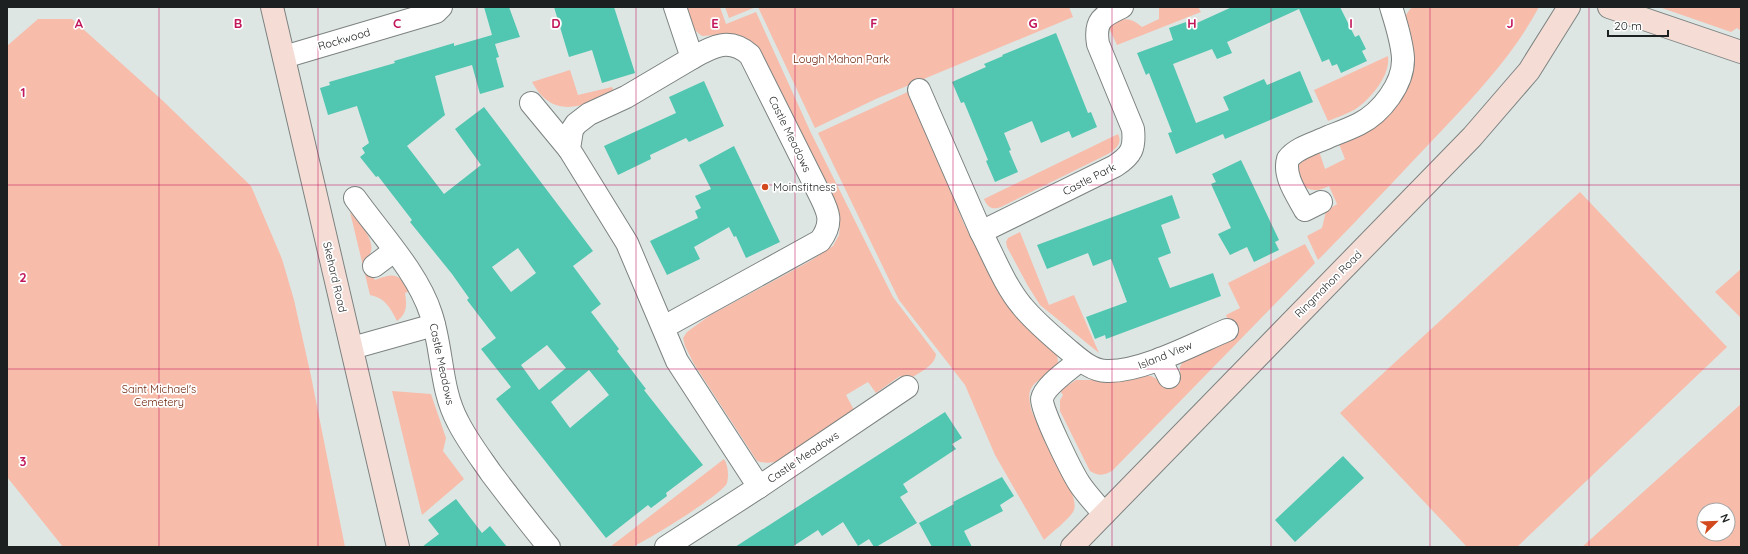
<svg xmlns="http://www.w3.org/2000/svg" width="1748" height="554" viewBox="0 0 1748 554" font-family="Quicksand,sans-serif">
	<rect width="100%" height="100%" fill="#dee6e4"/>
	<g fill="#f7bcaa" fill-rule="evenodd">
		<path d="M685,7h35l6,17 30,-12 55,121 82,164 43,57c-1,13 -20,20 -30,27l-6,-5 -24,17 -8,-11 -22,13 9,17c-19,13 -58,44 -80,50 -6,1 -12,1 -18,-1l-63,-97 -9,-18 -2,-8 4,-6 22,-16 101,-55 23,-15 6,-11 1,-9 -4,-14 -71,-146 -48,-31 -15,1 -5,-4 -6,-6z"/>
		<path d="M725,7h31l-27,11z"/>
		<path d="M758,7h311l4,10 -195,81 -63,30z"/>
		<path d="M1159,7h39l3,5 -84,33 -8,-17c11,-12 22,-11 33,-1l17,-8z"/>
		<path d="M1414,7h125c-24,45 -58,82 -93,119 -43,45 -84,90 -128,134l-11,-24 15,-8 4,-17 11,-7 -8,-18c-4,2 -9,4 -13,4 -14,1 -19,-14 -17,-25l5,-6 15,-8 6,18 20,-10 -6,-15 42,-24 25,-105 4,-6z"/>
		<path d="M1659,7h82v24l-4,-3 -6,4z"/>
		<path d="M38,19h34l90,81 89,86 31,73 12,41 17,76 34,171h-282l-56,-70v-431z"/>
		<path d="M1388,56c3,19 -18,44 -34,54 -8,4 -18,8 -26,11l-14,-31z"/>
		<path d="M570,70l8,25 34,-8 2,5c-32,15 -61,28 -82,-10z"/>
		<path d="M912,90l52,134 21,38 72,92 1,9 -1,6c-22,14 -33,15 -25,43l39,79c2,5 5,13 3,19 -4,9 -22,22 -30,30l-49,-85 -30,-70 -66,-85 -81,-167z"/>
		<path d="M1118,134c5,10 -3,15 -10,20l-107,53c-9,3 -13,1 -17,-8z"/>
		<path d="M1580,192l147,155 -210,200h-50l-127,-134z"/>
		<path d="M350,212c11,13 33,35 14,49l11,19c20,-8 24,-6 35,11l-5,2c2,12 2,21 -8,28 -7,-14 -12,-23 -27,-26z"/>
		<path d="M1020,232l29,73 25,-10 25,58 -59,-48 -12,-19 -21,-39 -1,-5 2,-4z"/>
		<path d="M1305,244l10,19 -202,207c-8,6 -15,6 -23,1l-30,-60v-11l3,-5 -3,-4 16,-11h45l23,-4h7l6,3 10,10 13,-9v-13l3,-6 51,-24 -8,-22 14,-7 -12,-25z"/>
		<path d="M1741,269v49l-26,-26z"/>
		<path d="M392,391l39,3 15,44 -3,13 21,28 -42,36z"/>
		<path d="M1741,404v143h-159zM1704,510h24v24h-24z"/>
		<path d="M724,459c4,6 5,17 3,24 -4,11 -79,57 -93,63 -6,3 -17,1 -24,1z"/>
	</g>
	<g fill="#51c6b0" fill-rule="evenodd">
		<path d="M484,7h25l11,30 -25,7 4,13 -3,1 8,29 -24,7 -8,-29 -37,11 10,39 -38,31 37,48 37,-29 -26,-36 29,-22 109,144 -20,15 28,38 -10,8 28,37 -2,2 29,38 -2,1 59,75 -37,28 1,3 -16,12 -3,-3 -42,33 -110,-139 15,-12 -30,-38 15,-11 -29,-38 2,-2 -17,-24 -42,-52 2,-2 -34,-44 -2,1 -16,-20 5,-4 -3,-5 7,-5 -12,-37 -29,9 -8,-27 10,-3 -1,-3 66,-19 -1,-2 60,-18v3l38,-11zM518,248l18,25 -25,19 -19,-25zM547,345l19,23 -27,22 -18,-25zM589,370l20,25 -39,33 -19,-26z"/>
		<path d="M554,7h60l21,66 -33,10 -10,-33 -23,7z"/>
		<path d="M1232,7h108l15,30 4,-2 7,14 -4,2 5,10 -26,12 -4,-9 -5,2 -3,-7 -7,3 -23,-53 -72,33 5,11 -15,6 -5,-10 -39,15 23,59 33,-13 -6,-13 41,-18 3,6 33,-14 13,31 -88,37 -2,-5 -47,20 -8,-21 4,-1 -23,-59 -3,2 -9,-22 36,-13 -4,-12 17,-6 2,5z"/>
		<path d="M1056,33l32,80 3,-1 6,15 -25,11 -3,-7 -28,12 -9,-22 -28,12 7,17 -2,1 9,21 -23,10 -9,-21 2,-1 -24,-58 -3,1 -9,-21 34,-15 -2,-3 19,-8 -1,-1z"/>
		<path d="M704,81l20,45 -35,16 -3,-4 -36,17 1,4 -33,16 -14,-29 72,-33 -7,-16z"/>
		<path d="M734,146l46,96 -34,16 -10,-22 -2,1 -5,-10 -35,20 6,12 -33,16 -17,-34 48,-23 -3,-7 6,-3 -6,-12 16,-7 -12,-24z"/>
		<path d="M1241,160l38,80 -4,2 4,8 -25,12 -7,-15 -17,8 -12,-21 13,-6 -20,-44 5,-2 -4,-8z"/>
		<path d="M1172,195l8,23 -19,7 10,28 -13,5 12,30 43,-15 8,23 -115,43 -1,-4 -10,4 -9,-22 41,-15 -16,-43 -18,7 -5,-13 -41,16 -10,-24z"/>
		<path d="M945,412l17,26 -10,6 4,5 -53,35 5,8 -8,5 17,26 -41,24h-2l-5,-8 -11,7 -15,-24 -21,14 -4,-6 -26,17h-57z"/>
		<path d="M1343,456l21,22 -69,64 -20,-22z"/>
		<path d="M1002,477l12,19 -14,9 3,6 -39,20 8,16h-40l-13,-24 35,-19 -1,-2z"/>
		<path d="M456,499l26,34 8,-7 17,21h-85l17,-13 -11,-14z"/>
	</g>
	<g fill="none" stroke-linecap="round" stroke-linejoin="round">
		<defs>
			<g id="street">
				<path d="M675,7l17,51 -66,39 -37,17 -13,10 -4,6 -3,19 58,94 50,118 82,126"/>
				<path d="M1122,7c-19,9 -28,13 -24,37l35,85c2,19 -1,26 -18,37l-134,66c12,23 24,54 41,74 13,16 29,29 44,42 12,10 25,23 41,23 35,1 87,-27 120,-41"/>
				<path d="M284,57l152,-45 5,-5"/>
				<path d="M919,90l62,142"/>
				<path d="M531,103l38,46"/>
				<path d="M355,198c25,35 63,75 76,116 12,36 9,75 27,108 9,18 22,35 33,51 19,25 38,50 58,74"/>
				<path d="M1321,202l-16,8c-8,-15 -22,-34 -17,-51 8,-11 27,-16 40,-22 10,-4 21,-8 31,-13 22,-11 45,-40 44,-66 -1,-17 -7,-35 -12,-51"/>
				<path d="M374,266l20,-15"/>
				<path d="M664,327l156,-86c16,-21 6,-33 -4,-54l-66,-132c-20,-18 -37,-9 -58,3"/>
				<path d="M352,348l82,-23"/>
				<path d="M1160,359l9,18"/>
				<path d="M1080,360c-10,9 -36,26 -38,39 -2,9 30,73 37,84 7,11 17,21 25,31"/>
				<path d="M666,547l93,-60 148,-100"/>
			</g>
			<g id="secondary">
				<path d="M272,7l126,540"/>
				<path d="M1609,7l132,45"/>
				<path d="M1072,547l400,-410 57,-66 40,-64"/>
			</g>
		</defs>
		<use href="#street" stroke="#7c8381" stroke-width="24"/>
		<use href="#secondary" stroke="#7c8381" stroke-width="24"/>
		<use href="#street" stroke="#fff" stroke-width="22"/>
		<use href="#secondary" stroke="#f5ddd6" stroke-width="22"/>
	</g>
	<path fill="none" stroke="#c2185b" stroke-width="1" stroke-opacity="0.55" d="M159,7v540M318,7v540M477,7v540M636,7v540M795,7v540M953,7v540M1112,7v540M1271,7v540M1430,7v540M1589,7v540M7,185h1734M7,369h1734"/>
	<circle fill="#d1491d" stroke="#fff" stroke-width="1.5" cx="765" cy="187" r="4"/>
	<g text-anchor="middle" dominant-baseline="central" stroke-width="3.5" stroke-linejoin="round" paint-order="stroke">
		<g font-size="11" fill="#1d2020" stroke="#fff">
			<text transform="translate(344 39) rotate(-16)">Rockwood</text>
			<text transform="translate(790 134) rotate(64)">Castle Meadows</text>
			<text transform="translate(1089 179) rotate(-27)">Castle Park</text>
			<text transform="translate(335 277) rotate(77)">Skehard Road</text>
			<text transform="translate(1328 284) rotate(-45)">Ringmahon Road</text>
			<text transform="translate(1165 355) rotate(-22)">Island View</text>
			<text transform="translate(442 364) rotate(78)">Castle Meadows</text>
			<text transform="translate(803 457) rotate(-34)">Castle Meadows</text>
		</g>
		<g font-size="11" fill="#6e2209" stroke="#fff">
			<text x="841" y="59">Lough Mahon Park</text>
			<text x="159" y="389">Saint Michael's<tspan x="159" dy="13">Cemetery</tspan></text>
		</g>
		<g font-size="11" fill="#1d2020" stroke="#fff" text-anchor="start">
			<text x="773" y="187">Moinsfitness</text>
		</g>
	</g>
	<g font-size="13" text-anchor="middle" font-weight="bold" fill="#c2185b" stroke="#fff" stroke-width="3.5" stroke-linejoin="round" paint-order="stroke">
		<text x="79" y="28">A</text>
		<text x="238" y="28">B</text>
		<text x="397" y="28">C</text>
		<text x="556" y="28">D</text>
		<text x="715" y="28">E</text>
		<text x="874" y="28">F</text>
		<text x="1033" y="28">G</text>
		<text x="1192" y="28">H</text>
		<text x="1351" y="28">I</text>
		<text x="1510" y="28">J</text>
		<text x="23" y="97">1</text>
		<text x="23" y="282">2</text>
		<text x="23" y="466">3</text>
	</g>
	<rect width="1748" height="554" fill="none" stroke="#1d2020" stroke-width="16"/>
	<g transform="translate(1716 522) rotate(67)"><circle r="19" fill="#ffffff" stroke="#a5a6a6"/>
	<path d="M0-3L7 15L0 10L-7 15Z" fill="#d1491d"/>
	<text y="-6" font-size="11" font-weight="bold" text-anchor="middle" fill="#1d2020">N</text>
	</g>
	<path d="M1608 30v6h60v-6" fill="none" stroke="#1d2020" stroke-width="2"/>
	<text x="1614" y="30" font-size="12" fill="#1d2020" stroke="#ffffff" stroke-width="3" paint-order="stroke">20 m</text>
</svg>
